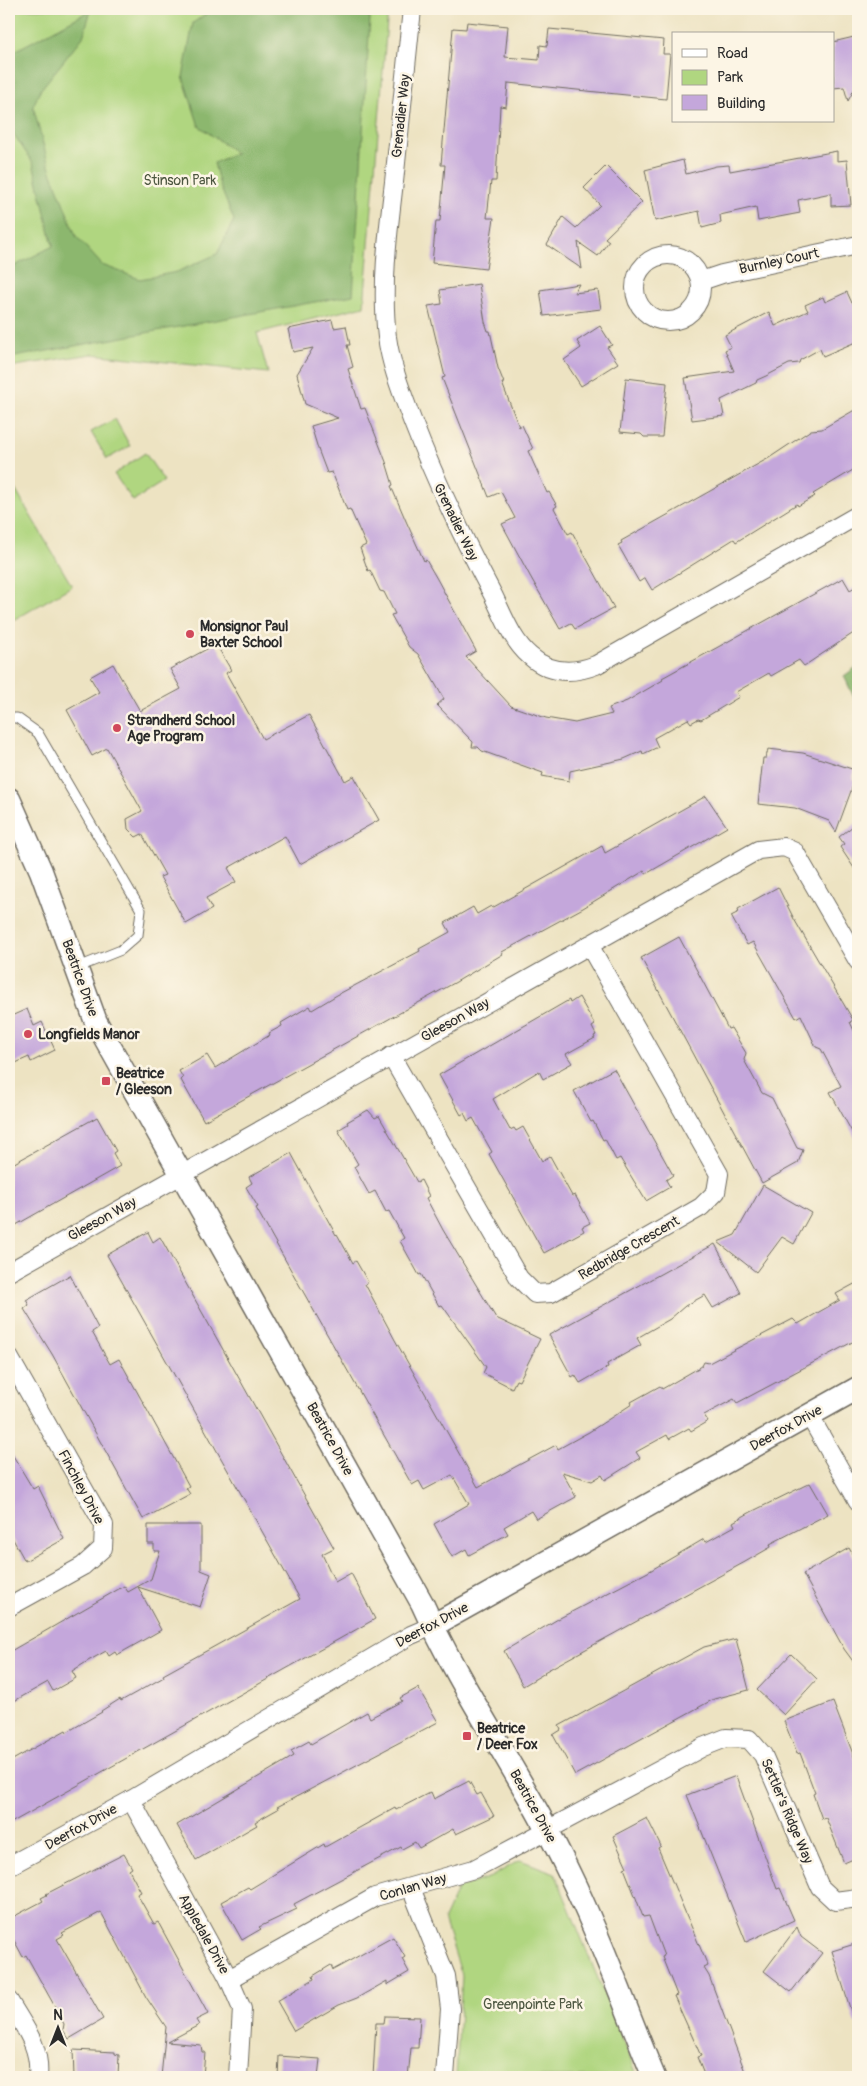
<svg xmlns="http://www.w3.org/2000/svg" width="867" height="2086" viewBox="0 0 867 2086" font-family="Pangolin,sans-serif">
	<rect width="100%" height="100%" fill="#fcf5e5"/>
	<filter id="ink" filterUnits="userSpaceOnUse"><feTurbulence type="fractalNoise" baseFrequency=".02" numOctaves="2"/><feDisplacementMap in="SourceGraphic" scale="10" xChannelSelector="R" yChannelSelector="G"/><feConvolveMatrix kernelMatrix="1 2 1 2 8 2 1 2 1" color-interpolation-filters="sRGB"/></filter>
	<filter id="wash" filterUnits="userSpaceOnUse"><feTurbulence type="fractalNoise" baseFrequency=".0096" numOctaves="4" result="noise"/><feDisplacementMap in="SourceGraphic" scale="20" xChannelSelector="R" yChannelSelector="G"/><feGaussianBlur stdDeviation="1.12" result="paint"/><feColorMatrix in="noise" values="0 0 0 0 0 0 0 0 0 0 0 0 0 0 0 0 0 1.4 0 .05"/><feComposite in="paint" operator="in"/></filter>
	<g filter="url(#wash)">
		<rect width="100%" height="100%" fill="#ede3c2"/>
		<g fill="#b0d680" stroke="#6e8056">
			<path d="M20,9h368l-24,297 -107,27 11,40 -176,-19 -83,13v-353z"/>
			<path d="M115,419l15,27 -23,13 -16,-27z"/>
			<path d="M145,453l19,28 -31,20 -19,-27z"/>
			<path d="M9,479l63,107 -63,37z"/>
			<path d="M520,1860l35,13 83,204h-182l6,-101 -18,-57 14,-31 33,-11z"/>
		</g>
		<g fill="#8cb76e" stroke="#5c714c">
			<path d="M213,9h145l12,9 -17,277 -344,63v-89l44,-23 -20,-83 -24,-36v-73l82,-44 -8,27 -42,52 -8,17 16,60 27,70 26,29 38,14 37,-7 40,-18 17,-34 -14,-34 -6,-23 22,-10 -37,-27 -16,-49 10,-54z"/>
			<path d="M858,666v40l-14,-30z"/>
		</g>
		<g id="blocks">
			<g fill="#c4a7db">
				<path d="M467,22l41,4 -3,31 34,3 1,-15 7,1 2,-17 115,11 -1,14h7l-4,45 -158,-16 -2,24 -6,-1 -4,75h-5l-4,37h7l-8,51 -54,-6 4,-42h4l5,-56h-4l12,-137 13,1z"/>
				<path d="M858,36v51l-3,1 -7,13 -4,-14 -11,1v-46z"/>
				<path d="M837,151v10l10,-1 4,45 -20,1v-13l-33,7 2,13 -42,8 -2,-14 -36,8 1,8 -19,5 -3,-17 -44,10 -10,-51 38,-10 3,14 30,-8 13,-1 1,6z"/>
				<path d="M606,166l36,36 -37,36 4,3 -11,15 -20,-14 4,27 -35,-24 16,-28 13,11 24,-23 -16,-17z"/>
				<path d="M479,284l6,38 3,9h2l8,37 6,15h-2l17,44 3,-2 11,24 -5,2 19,42 2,-1 8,14 -3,2 14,26 4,-2 42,76 -39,21 -4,-6 -11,6 -30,-53 -28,-52 13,-6 -14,-26 -12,5 -47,-119 3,-1 -17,-71 14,-2 -2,-14z"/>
				<path d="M579,284l-5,9 24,-3 3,19 -57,7 -4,-26z"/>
				<path d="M847,292l5,11 6,-3v41l-35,15 -3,-7 -20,11 -1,3 -10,1 -23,12 -9,4 -1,3 -35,17 3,16 -32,4 -7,-42 49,-7 -9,-21 6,-3 -6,-12 44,-23 6,14 33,-15 -3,-6 18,-8 2,5z"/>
				<path d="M332,320l2,8 12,-2 4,19h-3l6,22 -5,2 13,40 4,-1 21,54 7,23 -2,1 15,35 18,40 2,-1 11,19 39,72 -10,6 45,49 35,12 29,5 37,-9 -3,-6 18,-7 36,-21 -1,-2 181,-100 7,12 8,-5v45l-54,36 -5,-6 -28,16 -2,-3 -33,19 3,5 -38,23 -3,-1 -7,4 -3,-4 -34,19 4,9 -15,7 -1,-3 -18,8 -54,12 -1,10 -27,-5 1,-3 -61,-22 -4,-4h-6l1,-5 -36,-37 7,-6 -26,-45 -9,-7 -18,-32 4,-1 -11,-22 -4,-1 -10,-21 -2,1 -8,-23 6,-3 -16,-36 -3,1 -15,-38 -5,1 -8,-21 -8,-26 27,-8 -33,-14 -8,-30 16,-26 -20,4 -5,-23z"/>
				<path d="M600,326l12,19 -5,2 11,16 -37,23 -17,-26 17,-12 -4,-7z"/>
				<path d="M626,378l41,5 -5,54h-18l-3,-3 -21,-2z"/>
				<path d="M858,408v59l-45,27 2,2 -17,10 -1,-2 -61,38 -2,-3 -82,51 -7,-12 -6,4 -21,-37 4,-2 -1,-2 148,-83 42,-28 11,-1z"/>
				<path d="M216,644l15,26 -5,3 37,66 46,-24 36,66 9,-5 25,44 -79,44 -15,-28 -57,32 8,14 -30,16 6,11 -26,15 -26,-47 5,-2 -23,-41 -6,3 -8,-8 -1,-10 15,-8 -35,-63 -15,8 -25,-46 32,-18 -9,-15 23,-13 27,47 41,-22 -11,-20z"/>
				<path d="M768,749l35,4 52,17 -3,9 3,1 -19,52 -7,-11 -34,-13 -37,-4 5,-46h3z"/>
				<path d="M706,796l21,31 -81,47 -2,-3 -61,37 -81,44 1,2 -47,28 -252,139 -23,-41 2,-2 -4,-7 28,-16 8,13 55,-33 -1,-2 13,-7 -1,-3 29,-17 2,4 25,-15 83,-44 -1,-2 31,-17 -5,-9 28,-16 4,7 14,-8 1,2 110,-62 3,7z"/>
				<path d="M858,822v52l-18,-27 4,-3 -5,-7z"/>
				<path d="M778,887l16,32 59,101 -3,2 8,17v104l-28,-51 11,-6 -20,-37 -5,-2 -15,-32 -5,3 -43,-76 -6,3 -16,-29 8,-4 -1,-3z"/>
				<path d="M679,937l46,86 3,6 3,-1 15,25 -2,7 18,33 10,5 25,50 6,2 -5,13 -36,20 -121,-225z"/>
				<path d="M579,997l16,28 -3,2 4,8 -2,1 1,2 -29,16 6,9 -29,16 -4,-8 -46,28 17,31 4,-2 2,3 7,-4 19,34 8,-5 22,40 3,-1 15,28 -8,4 2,4 -40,22 -55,-99 3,-2 -19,-34 -5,3 -4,-8 -3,2 -22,-40 130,-75 1,3z"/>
				<path d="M27,1009l7,17 8,-4 13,28 -24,12 -2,-5 -20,9v-49z"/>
				<path d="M614,1069l59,106 -7,5 4,7 -24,14 -26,-43 -4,2 -11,-21 -2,1 -10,-19 -2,1 -17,-31z"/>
				<path d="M368,1110l7,8 4,-2 38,66 4,-2 8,16 -3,2 17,32 53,88 44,21 -21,42 -3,-1 -4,8 -29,-15 3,-6 -44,-62 -3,1 -18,-32 -2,1 -19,-34 4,-3 -15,-27 -3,1 -11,-21 -6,3 -15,-27 4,-3 -20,-34 10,-6 -1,-2z"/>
				<path d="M97,1117l19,34 -3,2 7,13 -104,59 -7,-13v-46z"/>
				<path d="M291,1153l45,82 1,-1 16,29 3,-2 12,21 -3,2 30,56 83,147 78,-42 2,4 31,-17 43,-28 -1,-2 29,-16 2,3 40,-23 2,-4 5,1 84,-44 5,5 42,-24 -4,-6 22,-12v57l-121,64 -3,-4 -30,16 4,6 -17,10 -2,-3 -20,11 -2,-4 -31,17 4,6 -35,22 -3,-5 -10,6 -30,-9 14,25 -40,22 -5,-8 -27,16 4,7 -39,21 -3,-6 -14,8 -18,-33 35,-20 -17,-29 -28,15 -5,-9 -7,4 -156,-277 2,-1 -12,-20 6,-4 -3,-6z"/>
				<path d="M763,1185l48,28 -17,31 -12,-7 -26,35 -38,-30 17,-7z"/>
				<path d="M148,1232l5,10 7,-5 174,311 -12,6 13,28 16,-9 24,46 -366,205v-62l57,-32 1,2 35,-20 -1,-1 19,-12 1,2 43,-24 -1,-2 137,-76 -193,-344z"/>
				<path d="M715,1244l26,49 -28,15 -8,-13 -20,11 -15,13 -33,19 4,7 -34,19 1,3 -28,16 -5,-8 -3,2 -23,-42z"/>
				<path d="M70,1275l28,53 -6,4 18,32 9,-5 70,127 -3,2 4,6 -47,25 -91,-165 -28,-45 5,-4 -3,-5z"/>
				<path d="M9,1449l24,40 5,-3 26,53 -39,22 -16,-29z"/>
				<path d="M810,1483l18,31 -58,30 1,3 -26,15 -201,110 1,1 -22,13 -19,-35 54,-32 90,-47 56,-33 2,3 29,-16 -2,-4 18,-10z"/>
				<path d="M148,1525h53v45l10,4 -11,33 -62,-20 23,43 -44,25 -2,-3 -6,4 -3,-5 -18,10 -16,10 4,7 -23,13 -5,-9 -39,22v-52l115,-66 4,6 23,-13 9,-28h-6v-7h-6z"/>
				<path d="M849,1548l9,16v104l-14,-19 -41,-75z"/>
				<path d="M736,1639l13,51 -35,9 -139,76 -22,-40 8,-5 -2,-4 145,-79z"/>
				<path d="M791,1654l26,25 -33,36 -27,-25z"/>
				<path d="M418,1688l20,34 -161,85 1,2 -23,13 2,3 -61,35 -19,-35 117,-69 -3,-5 18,-10 2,3 56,-32 3,6 32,-17 -2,-3z"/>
				<path d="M833,1702l25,65v90l-14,6 -18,-45 -4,1 -9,-25 2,-1 -15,-40 -3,1 -13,-33z"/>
				<path d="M736,1776l41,113 3,-1 14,32 -48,22 -59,-147z"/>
				<path d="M469,1781l8,14 4,-2 13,23 -38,18 -3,-5 -34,19 -4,-6 -13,7 -1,-2 -107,57 3,5 -38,18 2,2 -19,11 -21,-38 27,-15 2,2 74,-45 1,3 70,-39 1,2 35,-18 3,7z"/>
				<path d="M647,1818l14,28 -3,2 50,118 -4,2 5,8 38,101h-42l-8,-20 4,-1 -27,-60 3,-1 -15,-38 2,-1 -15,-40 -6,1 -7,-19 -12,-30 3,-1 -14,-31z"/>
				<path d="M124,1854l8,14 -3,2 12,22 -4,2 17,30 4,-2 50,92 -12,6 3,5 -32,17 34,3 1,7h3l-2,25h-42l5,-50 -20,-30 -45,-85 -39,21 2,2 -7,4 46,80 -34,20 -6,-9 1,-6 -10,-19 -28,-50 -3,2 -14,-26v-12l34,-18 -2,-3 6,-3 -1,-1z"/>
				<path d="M797,1927l4,10 21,16 -31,39 -27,-21z"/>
				<path d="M393,1937l12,20 -3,2 7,13 -22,13v-4l-30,17 -18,7 -45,26 -17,-30 37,-22 -1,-3 18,-11 2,5z"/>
				<path d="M858,1943v80l-3,1 -23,-73z"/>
				<path d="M385,2016l35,1 -2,31h-7l-3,29h-35l3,-54h8z"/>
				<path d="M73,2050l42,2v2l4,1 -1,22h-44z"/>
				<path d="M279,2056l41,3 -2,18h-40z"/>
			</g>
		</g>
	</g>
	<g filter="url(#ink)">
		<use href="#blocks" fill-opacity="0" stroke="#6f6b60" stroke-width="1"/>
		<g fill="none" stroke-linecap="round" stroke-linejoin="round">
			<defs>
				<path id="service" d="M9,718h8l21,15 103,177 -3,25 -17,15 -45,18"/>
				<g id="minor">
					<path d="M412,9c-6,57 -12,115 -18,173 -6,51 -13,103 -7,155 4,29 15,56 25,83 23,60 51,118 81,175 10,20 19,46 37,61 20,18 43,18 66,9l262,-150"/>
					<circle cx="668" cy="288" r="33"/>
					<path d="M701,281l21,-7 136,-29"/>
					<path d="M391,1056l128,222 16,16 16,-1 150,-86 15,-15 3,-18 -130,-229"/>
					<path d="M9,1272l749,-422 26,-3 11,5 63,109"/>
					<path d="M9,1357l95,168 -1,23 -20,18 -74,41"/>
					<path d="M809,1415l49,86"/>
					<path d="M131,1800l98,179 13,30 -4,68"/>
					<path d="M9,1866l122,-66 280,-165 21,-9"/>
					<path d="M411,1888l35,88 4,33 -5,68"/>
					<path d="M229,1979l146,-82 99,-28 229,-122 23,-9 23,1 14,16 57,132 15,14 23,-3"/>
					<path d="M9,2001c15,26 32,45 29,76"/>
				</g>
				<g id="tertiary">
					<path d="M9,799l32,72 55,151 326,581c42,94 104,178 148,272 32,65 56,135 84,202"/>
					<path d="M432,1626l426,-238"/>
				</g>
			</defs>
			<use href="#service" stroke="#6f6b60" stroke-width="11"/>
			<use href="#minor" stroke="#6f6b60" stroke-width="20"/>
			<use href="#tertiary" stroke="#6f6b60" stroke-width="25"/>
			<use href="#service" stroke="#fff" stroke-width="9"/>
			<use href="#minor" stroke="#fff" stroke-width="18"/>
			<use href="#tertiary" stroke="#fff" stroke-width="22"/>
		</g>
	</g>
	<g fill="#d1495b" stroke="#fcf5e5" stroke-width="2">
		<circle cx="190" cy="634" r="5"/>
		<circle cx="117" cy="728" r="5"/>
		<circle cx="28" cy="1034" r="5"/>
		<rect x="101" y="1076" width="10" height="10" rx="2.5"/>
		<rect x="462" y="1731" width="10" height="10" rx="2.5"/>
	</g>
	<g text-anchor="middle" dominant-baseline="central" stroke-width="5" stroke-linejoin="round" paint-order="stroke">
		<g font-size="14" fill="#2b2b2b" stroke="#fcf5e5">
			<text transform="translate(401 116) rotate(-84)">Grenadier Way</text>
			<text transform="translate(779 261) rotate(-12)">Burnley Court</text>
			<text transform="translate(456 522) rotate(64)">Grenadier Way</text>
			<text transform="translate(80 978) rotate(70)">Beatrice Drive</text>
			<text transform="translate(455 1020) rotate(-29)">Gleeson Way</text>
			<text transform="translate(102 1219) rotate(-29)">Gleeson Way</text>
			<text transform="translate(629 1248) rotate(-30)">Redbridge Crescent</text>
			<text transform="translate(786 1428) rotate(-29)">Deerfox Drive</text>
			<text transform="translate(330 1439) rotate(61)">Beatrice Drive</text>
			<text transform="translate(81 1487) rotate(62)">Finchley Drive</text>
			<text transform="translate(432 1625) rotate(-28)">Deerfox Drive</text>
			<text transform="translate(533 1806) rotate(61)">Beatrice Drive</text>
			<text transform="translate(787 1811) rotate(67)">Settler's Ridge Way</text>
			<text transform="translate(81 1827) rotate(-29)">Deerfox Drive</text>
			<text transform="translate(413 1887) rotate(-16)">Conlan Way</text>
			<text transform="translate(204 1934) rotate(61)">Appledale Drive</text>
		</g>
		<g font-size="14" fill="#4c5640" stroke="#fcf5e5">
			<text x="180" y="180">Stinson Park</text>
			<text x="533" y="2004">Greenpointe Park</text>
		</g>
		<g font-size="14" font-weight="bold" fill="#2b2b2b" stroke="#fcf5e5" text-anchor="start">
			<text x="200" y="626">Monsignor Paul<tspan x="200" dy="16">Baxter School</tspan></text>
			<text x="127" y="720">Strandherd School<tspan x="127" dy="16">Age Program</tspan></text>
			<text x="38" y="1034">Longfields Manor</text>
			<text x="116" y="1073">Beatrice<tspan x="116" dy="16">/ Gleeson</tspan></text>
			<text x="477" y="1728">Beatrice<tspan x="477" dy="16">/ Deer Fox</tspan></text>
		</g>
	</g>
	<rect width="867" height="2086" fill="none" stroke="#fcf5e5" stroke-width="30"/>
	<rect x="672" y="32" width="162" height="90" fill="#fcf5e5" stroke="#a8a49b"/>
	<rect x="682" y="49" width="25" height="8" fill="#ffffff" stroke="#a8a49b"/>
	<text x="717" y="58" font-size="15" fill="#2b2b2b">Road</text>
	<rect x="682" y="70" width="25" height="15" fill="#b0d680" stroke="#a8a49b"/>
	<text x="717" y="82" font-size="15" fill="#2b2b2b">Park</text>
	<rect x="682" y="95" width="25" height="15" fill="#c4a7db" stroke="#a8a49b"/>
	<text x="717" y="108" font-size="15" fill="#2b2b2b">Building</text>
	<g transform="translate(58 2028)" stroke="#fcf5e5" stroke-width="4" paint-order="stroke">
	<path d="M0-4L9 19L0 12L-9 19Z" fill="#2b2b2b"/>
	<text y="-8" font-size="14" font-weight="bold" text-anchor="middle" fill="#2b2b2b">N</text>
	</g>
</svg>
